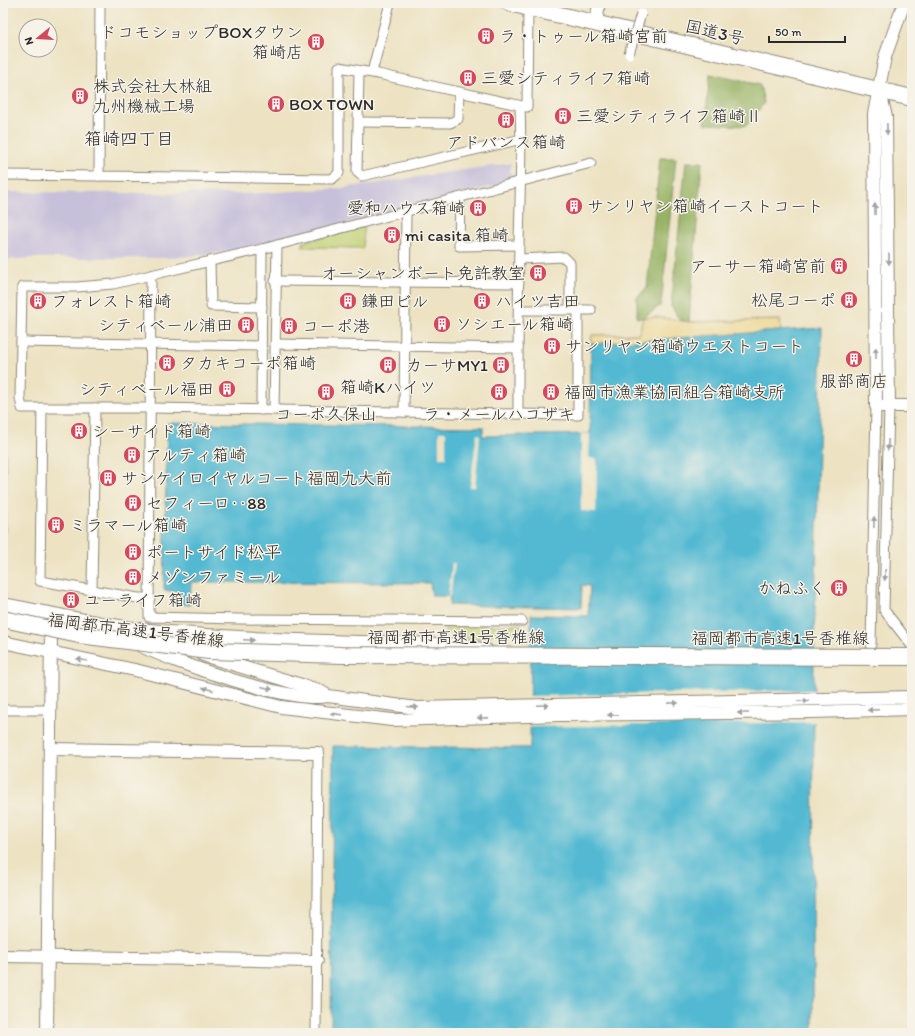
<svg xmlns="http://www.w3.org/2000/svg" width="915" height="1036" viewBox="0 0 915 1036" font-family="Itim,'Klee One',sans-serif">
	<rect width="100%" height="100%" fill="#f7f3e8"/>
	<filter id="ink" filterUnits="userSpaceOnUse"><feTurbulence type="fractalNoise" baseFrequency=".025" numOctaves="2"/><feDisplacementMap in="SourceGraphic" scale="8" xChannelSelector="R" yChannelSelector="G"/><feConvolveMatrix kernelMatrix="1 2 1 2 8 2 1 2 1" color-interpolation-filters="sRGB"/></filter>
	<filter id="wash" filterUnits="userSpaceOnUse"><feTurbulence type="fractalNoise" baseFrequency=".012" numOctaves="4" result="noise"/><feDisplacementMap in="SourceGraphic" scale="16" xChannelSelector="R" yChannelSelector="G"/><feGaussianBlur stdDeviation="0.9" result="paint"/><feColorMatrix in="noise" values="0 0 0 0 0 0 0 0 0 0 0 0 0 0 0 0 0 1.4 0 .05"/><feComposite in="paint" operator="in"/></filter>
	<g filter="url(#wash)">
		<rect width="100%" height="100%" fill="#ede3c3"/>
		<path fill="#c6c0da" d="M511,163l-1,10 5,3 -1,5 -278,70 -66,7h-136l-31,2v-68l240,2 100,-6z"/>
		<g fill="#c1d173" stroke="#767e4f">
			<path d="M364,227l-1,21 -61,-1 2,-5z"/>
			<path d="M521,625v7h-26l-8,7h-31l-12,-10 6,-3z"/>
		</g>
		<g fill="#98b365" stroke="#626f48">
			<path d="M710,74l50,11 4,18 -18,23 -41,-2z"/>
			<path d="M660,158h16l-15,147 -18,13h-6v-21l10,-9z"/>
			<path d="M686,162h16l-13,160 -10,-3 -8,-13z"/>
			<path d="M3,349h3l-1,179 -2,37z"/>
		</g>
		<path fill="#eeda9e" stroke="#8c8264" d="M656,317l33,5 91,-2 1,11 -190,13 1,-9 47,-1 4,-16z"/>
		<path fill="#53b9d2" stroke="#3f727e" d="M822,328l-8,321 -1,384h-482l2,-287 197,2 1,-133 57,1 2,-30 -8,-1 -1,23 -132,-3 1,-9h-18l-2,-13 -239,-1 -1,23 -10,-1 -1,-12 -15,-2 3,-167 317,4 -2,9 108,-2 1,-90z"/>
		<g fill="#ede3c3">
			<rect x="439" y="432" width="7" height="26"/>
			<path d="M477,434l3,1 -5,52h-5z"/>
			<path d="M581,434h9l-1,24 8,1 -1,53 -15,-1z"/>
			<path d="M452,563h3l-5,33h-2z"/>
			<path d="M816,690v32l-287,5v-31z"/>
		</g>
	</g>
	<g filter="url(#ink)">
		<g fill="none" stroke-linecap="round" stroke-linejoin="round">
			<defs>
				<g id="street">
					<path d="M100,3l-1,173 233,3 7,-6v-106l39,7 149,33 1,-100"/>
					<path d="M359,71l-2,101 5,4 160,-37"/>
					<path d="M372,72l18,-69"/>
					<path d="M520,107c2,45 0,91 -1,137 -1,56 -1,113 -1,170l-367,-6h-129l-2,-10 2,-111h55l36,-3 38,-9 111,-26 329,-86"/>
					<path d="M359,122l91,1 8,-4 1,-27"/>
					<path d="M3,175l96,1"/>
					<path d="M460,198l-1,48 60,-1"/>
					<path d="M210,261l1,45 51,1"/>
					<path d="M151,275l-2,342 90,2 283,2"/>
					<path d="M275,281l244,2"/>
					<path d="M519,310h51v-47l-6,-6 -45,2"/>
					<path d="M573,310h18"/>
					<path d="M21,342l240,4"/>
					<path d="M275,344l243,4"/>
					<path d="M889,406l-5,204 28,36"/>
					<path d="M42,408l-2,173 98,17h12"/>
					<path d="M261,410l1,-161"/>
					<path d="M274,410l3,-165"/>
					<path d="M404,412l2,-200"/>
					<path d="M518,414l60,1v-104"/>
					<path d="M92,590l3,-182"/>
					<path d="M871,645l5,-239"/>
					<path d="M3,710h47"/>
					<path d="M316,1033l2,-280"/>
				</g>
				<g id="secondary">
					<path d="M904,3l-19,54 -11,57 2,292h36"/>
					<path d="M596,23l3,-20"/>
					<path d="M880,92l6,25 3,289"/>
					<path d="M3,642l132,28 146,37 111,13 168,-5 252,-3 100,-3"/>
					<path d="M141,646c35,17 151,58 187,50l89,12 495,-11"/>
					<path d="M203,655l115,35 10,6"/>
					<path d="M50,749l268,4"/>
					<path d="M3,956l314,5"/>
					<path d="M47,1033l4,-401"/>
				</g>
				<g id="highway">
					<path d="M509,3l403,95"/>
					<path d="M3,606c49,9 97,21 146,26 104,11 209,11 313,15l24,5"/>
				</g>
			</defs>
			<use href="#street" stroke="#8c8777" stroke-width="11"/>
			<use href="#secondary" stroke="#8c8777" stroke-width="14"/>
			<use href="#highway" stroke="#8c8777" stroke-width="18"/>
			<use href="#street" stroke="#fff" stroke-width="9"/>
			<use href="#secondary" stroke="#fff" stroke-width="12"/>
			<use href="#highway" stroke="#fff" stroke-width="16"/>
			<defs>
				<path id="street-bridge" d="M629,54l12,-40"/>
				<path id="highway-bridge" d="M3,619l76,16 130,16 133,4 570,2"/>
			</defs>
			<use href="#street-bridge" stroke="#8c8777" stroke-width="11" stroke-linecap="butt"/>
			<use href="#highway-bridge" stroke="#8c8777" stroke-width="18" stroke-linecap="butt"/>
			<use href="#street-bridge" stroke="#fff" stroke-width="9"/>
			<use href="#highway-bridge" stroke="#fff" stroke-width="16"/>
		</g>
		<defs><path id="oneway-solid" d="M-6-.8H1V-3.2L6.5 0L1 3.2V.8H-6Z"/></defs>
		<g fill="#a0a0a0">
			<use href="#oneway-solid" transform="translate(887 129) rotate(89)"/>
			<use href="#oneway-solid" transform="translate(875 209) rotate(-91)"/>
			<use href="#oneway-solid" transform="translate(889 259) rotate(90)"/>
			<use href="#oneway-solid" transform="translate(876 353) rotate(-90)"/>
			<use href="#oneway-solid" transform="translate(888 445) rotate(92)"/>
			<use href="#oneway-solid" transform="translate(874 522) rotate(-89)"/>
			<use href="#oneway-solid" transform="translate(885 575) rotate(92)"/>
			<use href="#oneway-solid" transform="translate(249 640) rotate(3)"/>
			<use href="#oneway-solid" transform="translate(82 660) rotate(-168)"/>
			<use href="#oneway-solid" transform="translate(267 688) rotate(15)"/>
			<use href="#oneway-solid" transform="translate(208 689) rotate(-166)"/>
			<use href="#oneway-solid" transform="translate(803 701) rotate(-1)"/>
			<use href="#oneway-solid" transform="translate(673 703) rotate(-1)"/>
			<use href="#oneway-solid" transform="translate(543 705) rotate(-2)"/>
			<use href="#oneway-solid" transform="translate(413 707) rotate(5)"/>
			<use href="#oneway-solid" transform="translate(873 710) rotate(178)"/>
			<use href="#oneway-solid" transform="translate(743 713) rotate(180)"/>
			<use href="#oneway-solid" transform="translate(336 714) rotate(-173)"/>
			<use href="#oneway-solid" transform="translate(613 715) rotate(179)"/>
			<use href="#oneway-solid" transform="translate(483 718) rotate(179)"/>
		</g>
	</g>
	<defs>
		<symbol id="building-disc" viewBox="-11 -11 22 22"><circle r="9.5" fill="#d1495b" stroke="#f7f3e8"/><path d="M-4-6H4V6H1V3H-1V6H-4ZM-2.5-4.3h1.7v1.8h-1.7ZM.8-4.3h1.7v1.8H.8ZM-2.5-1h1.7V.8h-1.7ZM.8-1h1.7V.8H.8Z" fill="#fff"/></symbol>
	</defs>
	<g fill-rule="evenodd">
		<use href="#building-disc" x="476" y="26" width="20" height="20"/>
		<use href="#building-disc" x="306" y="32" width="20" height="20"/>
		<use href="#building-disc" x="458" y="68" width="20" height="20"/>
		<use href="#building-disc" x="70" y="86" width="20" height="20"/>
		<use href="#building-disc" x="266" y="94" width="20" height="20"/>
		<use href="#building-disc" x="553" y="106" width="20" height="20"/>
		<use href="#building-disc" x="496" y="110" width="20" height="20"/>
		<use href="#building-disc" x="564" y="196" width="20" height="20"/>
		<use href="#building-disc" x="468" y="198" width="20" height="20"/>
		<use href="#building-disc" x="382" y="225" width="20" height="20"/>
		<use href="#building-disc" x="829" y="256" width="20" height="20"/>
		<use href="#building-disc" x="528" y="263" width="20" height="20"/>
		<use href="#building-disc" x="839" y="290" width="20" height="20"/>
		<use href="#building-disc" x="28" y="291" width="20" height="20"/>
		<use href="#building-disc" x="338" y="291" width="20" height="20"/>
		<use href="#building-disc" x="472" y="291" width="20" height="20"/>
		<use href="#building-disc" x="432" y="314" width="20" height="20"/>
		<use href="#building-disc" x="236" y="315" width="20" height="20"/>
		<use href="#building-disc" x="279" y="316" width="20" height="20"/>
		<use href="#building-disc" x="542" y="336" width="20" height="20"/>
		<use href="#building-disc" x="844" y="349" width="20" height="20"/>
		<use href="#building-disc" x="157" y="353" width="20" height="20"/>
		<use href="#building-disc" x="378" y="355" width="20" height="20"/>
		<use href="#building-disc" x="491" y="355" width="20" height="20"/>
		<use href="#building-disc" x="217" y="379" width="20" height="20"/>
		<use href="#building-disc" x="316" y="382" width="20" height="20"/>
		<use href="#building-disc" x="489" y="382" width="20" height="20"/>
		<use href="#building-disc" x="541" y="382" width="20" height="20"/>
		<use href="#building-disc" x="69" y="421" width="20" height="20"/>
		<use href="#building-disc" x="122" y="445" width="20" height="20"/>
		<use href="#building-disc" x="98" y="468" width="20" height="20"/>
		<use href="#building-disc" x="123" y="493" width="20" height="20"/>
		<use href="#building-disc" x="46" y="515" width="20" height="20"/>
		<use href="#building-disc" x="123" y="542" width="20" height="20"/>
		<use href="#building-disc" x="123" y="567" width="20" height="20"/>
		<use href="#building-disc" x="829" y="578" width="20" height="20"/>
		<use href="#building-disc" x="61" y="590" width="20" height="20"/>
	</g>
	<g text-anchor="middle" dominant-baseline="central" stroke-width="3" stroke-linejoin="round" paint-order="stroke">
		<g font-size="17" fill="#2b2b2b" stroke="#f7f3e8" text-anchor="start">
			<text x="303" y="32" text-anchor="end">ドコモショップBOXタウン<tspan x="303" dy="20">箱崎店</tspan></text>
			<text x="499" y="36">ラ・トゥール箱崎宮前</text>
			<text x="481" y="78">三愛シティライフ箱崎</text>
			<text x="93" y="86">株式会社大林組<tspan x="93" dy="20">九州機械工場</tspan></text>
			<text x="289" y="104">BOX TOWN</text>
			<text x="576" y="116">三愛シティライフ箱崎Ⅱ</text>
			<text x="506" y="142" text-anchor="middle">アドバンス箱崎</text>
			<text x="587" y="206">サンリヤン箱崎イーストコート</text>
			<text x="465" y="208" text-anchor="end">愛和ハウス箱崎</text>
			<text x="405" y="235">mi casita 箱崎</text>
			<text x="826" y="266" text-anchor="end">アーサー箱崎宮前</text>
			<text x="525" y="273" text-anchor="end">オーシャンボート免許教室</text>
			<text x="836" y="300" text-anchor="end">松尾コーポ</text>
			<text x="51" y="301">フォレスト箱崎</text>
			<text x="361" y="301">鎌田ビル</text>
			<text x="495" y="301">ハイツ吉田</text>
			<text x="455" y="324">ソシエール箱崎</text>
			<text x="233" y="325" text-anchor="end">シティベール浦田</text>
			<text x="302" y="326">コーポ港</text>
			<text x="565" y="346">サンリヤン箱崎ウエストコート</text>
			<text x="180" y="363">タカキコーポ箱崎</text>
			<text x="488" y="365" text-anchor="end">カーサMY1</text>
			<text x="854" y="381" text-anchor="middle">服部商店</text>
			<text x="388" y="387" text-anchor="middle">箱崎Kハイツ</text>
			<text x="214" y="389" text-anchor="end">シティベール福田</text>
			<text x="564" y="392">福岡市漁業協同組合箱崎支所</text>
			<text x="326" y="414" text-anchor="middle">コーポ久保山</text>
			<text x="499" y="414" text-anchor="middle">ラ・メールハコザキ</text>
			<text x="92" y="431">シーサイド箱崎</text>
			<text x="145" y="455">アルティ箱崎</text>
			<text x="121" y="478">サンケイロイヤルコート福岡九大前</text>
			<text x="146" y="503">セフィーロ‥88</text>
			<text x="69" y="525">ミラマール箱崎</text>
			<text x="146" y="552">ポートサイド松平</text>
			<text x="146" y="577">メゾンファミール</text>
			<text x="826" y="588" text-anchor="end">かねふく</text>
			<text x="84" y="600">ユーライフ箱崎</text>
		</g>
		<g font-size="17" fill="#2b2b2b" stroke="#f7f3e8">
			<text transform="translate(715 32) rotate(13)">国道3号</text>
			<text transform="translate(136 630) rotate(7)">福岡都市高速1号香椎線</text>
			<text x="456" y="637">福岡都市高速1号香椎線</text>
			<text x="780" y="638">福岡都市高速1号香椎線</text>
		</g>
		<g font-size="18" fill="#2b2b2b" stroke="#f7f3e8">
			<text x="129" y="139">箱崎四丁目</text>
		</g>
	</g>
	<rect width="915" height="1036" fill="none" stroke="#f7f3e8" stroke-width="16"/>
	<g transform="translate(38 38) rotate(252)"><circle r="19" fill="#f7f3e8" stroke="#a5a39c"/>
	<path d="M0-3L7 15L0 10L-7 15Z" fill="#d1495b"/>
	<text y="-6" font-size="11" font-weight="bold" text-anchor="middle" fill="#2b2b2b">N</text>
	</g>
	<path d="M769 36v6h76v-6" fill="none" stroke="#2b2b2b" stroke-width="2"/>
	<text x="775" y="36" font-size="12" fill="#2b2b2b" stroke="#f7f3e8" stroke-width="3" paint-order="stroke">50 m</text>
</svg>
